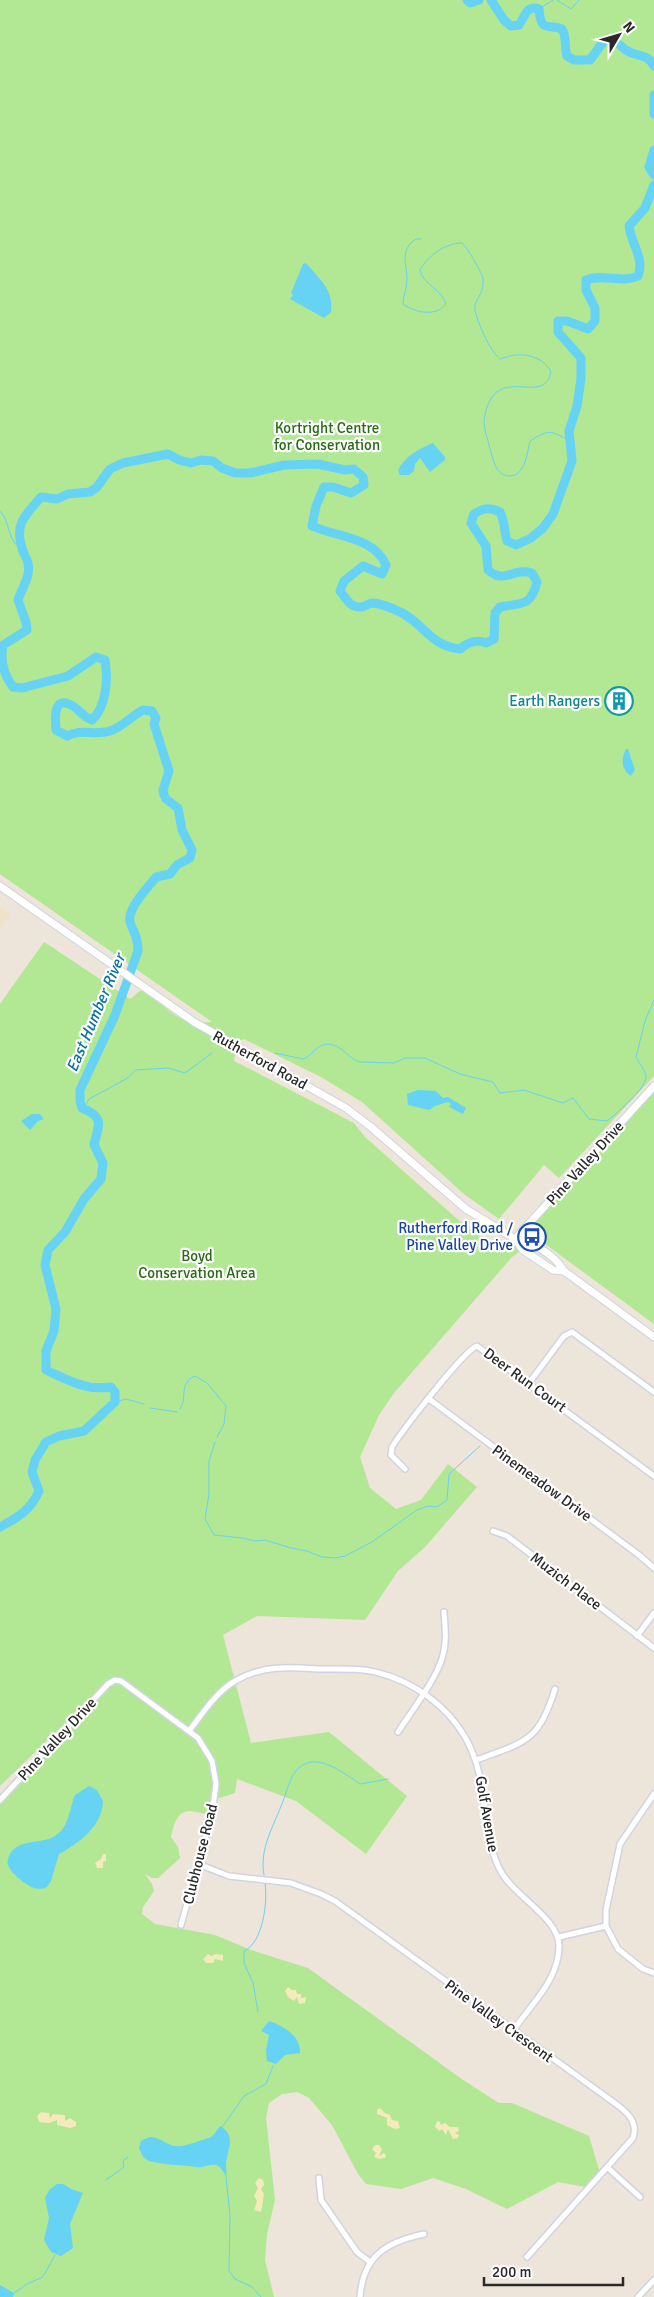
<svg xmlns="http://www.w3.org/2000/svg" width="654" height="2297" viewBox="0 0 654 2297" font-family="Signika,sans-serif">
	<rect width="100%" height="100%" fill="#ede4da"/>
	<path fill="#efe2c8" d="M0,907l10,7 -10,14z"/>
	<path fill="#b2e793" d="M0,0h654v1076l-95,102 -15,-13 -45,54 -35,-25 -102,-92 -41,-25 -77,-38 -7,3 -6,8 4,5 -1,6 120,62 11,14 91,81 45,35 153,-161v232l-117,-86 -25,19 -118,136 -15,22 -19,42 10,31 26,21 25,-9 27,-36 29,23 -52,60 -27,24 -33,49 -108,-4 -34,19 28,108 78,-11 78,64 -41,58 -70,-53 -59,-22 -2,14 -19,6 -3,12 -4,4c-25,-7 -32,-6 -38,22l7,10 2,11 -22,20h-6l-7,-4 7,10 2,7 -11,16 -1,7 13,10 60,11 36,15 57,18 155,112 36,23h13l77,33 11,37 -9,15 -33,-6 -51,27 -41,-20 -33,-11 -32,11 -35,-5 -8,-10 -26,-49 -23,-27 -12,-6 -15,2 -13,9 -3,15 9,82 -8,34 -2,26 9,37h-274v-499l81,-90 -81,78v-782l44,-62 86,57 10,-8h11c19,23 28,33 61,31l-212,-148z"/>
	<g fill="#f4eabb">
		<path d="M103,1854h3v7l-3,1v6h-6l-2,-5 6,-4z"/>
		<path d="M208,1954l3,2 5,-2 7,1v6l-8,-2 -2,4h-7l-3,-4z"/>
		<path d="M288,1987l4,3h4l1,4h4v4l5,-1 -1,6 -6,1 -2,-7 -3,4 -6,-4 -3,-6z"/>
		<path d="M380,2108l5,5 5,2 2,5 6,1 2,7 -5,1 -8,-4v-7l-10,-4v-4z"/>
		<path d="M41,2112l8,1 1,5 3,-4 12,1v6l5,-3 6,4v4l-6,2 -13,-3v-5l-8,3 -10,-1 -2,-6z"/>
		<path d="M437,2121l3,1 1,3 4,-2 5,4h8l1,4 -4,2 4,2 -1,3 -5,1 -5,-10 -2,6 -4,-6 -3,2 -4,-4z"/>
		<path d="M379,2145l3,4 -3,7 5,-3 2,2 -1,3 -6,1 -5,-2 2,-4 -4,-4 3,-4z"/>
		<path d="M259,2178l4,2 1,5 -3,4 3,5 -3,18 -7,-2 3,-9 -3,-5 4,-8 -3,-5z"/>
	</g>
	<g fill="#66d3f5">
		<path d="M306,263c13,16 28,26 25,49l-7,6 -34,-19 3,-4 -2,-2 12,-29z"/>
		<path d="M433,443l12,14v3l-15,12 -10,-14 -5,6 -1,7 -5,4h-9l-2,-5c7,-14 21,-21 35,-27z"/>
		<path d="M626,749h2l7,21 -4,6c-10,-6 -10,-18 -5,-27z"/>
		<path d="M418,1090l18,1 7,7 5,-1 18,11 -3,6 -14,-7 2,-3 -3,-2 -13,4 -6,4 -21,-5 -1,-11z"/>
		<path d="M32,1114h8l4,5 -6,2 -8,9 -9,-9z"/>
		<path d="M89,1786l8,4 6,11c-1,26 -24,42 -44,53l-8,27 -4,6c-8,4 -15,1 -22,-4 -7,-5 -20,-15 -17,-24 6,-22 34,-14 47,-23 15,-10 14,-27 20,-41z"/>
		<path d="M269,2021c15,5 32,15 31,32l-15,2 -9,9 -9,-3 -1,-11 3,-15 -8,-4z"/>
		<path d="M221,2126c16,12 6,23 5,39 0,4 1,8 0,12 -9,-21 -18,-8 -29,-10 -16,-2 -33,-2 -48,-6l-6,-4 -4,-9 2,-7c16,-12 25,8 40,5 4,0 28,-8 30,-9 5,-3 5,-8 10,-11z"/>
		<path d="M57,2184h6l8,5 12,4 -13,31 3,24 -12,8 -10,-4 -7,-12 5,-22 -4,-20 5,-9z"/>
		<path d="M0,2285l14,8 -1,4h-13z"/>
	</g>
	<g fill="none" stroke-linecap="round" stroke-linejoin="round">
		<g stroke="#66d3f5" stroke-width="1">
			<path d="M557,0l14,9 8,-9"/>
			<path d="M539,9l14,-9"/>
			<path d="M421,239h-5c-17,11 -9,25 -9,41 0,8 -4,16 -4,24 12,9 33,13 43,0 -4,-15 -23,-19 -26,-34 8,-14 25,-27 42,-27 5,4 21,31 21,36 1,13 -5,17 -8,26 -2,10 17,51 26,54 17,-8 41,-5 50,13 -7,36 -55,-11 -66,43 -3,11 2,20 4,30 2,7 4,16 7,22 2,5 7,8 12,9 17,1 19,-22 22,-35 19,-12 20,-11 40,0"/>
			<path d="M0,511c11,12 7,30 22,39"/>
			<path d="M275,1053l28,6c8,-2 12,-12 20,-14 16,-5 25,14 37,17l34,1 11,-5h20l35,16 33,8 7,11 24,-3 39,13 10,-5 16,21 18,2c9,-7 42,-35 39,-46 -2,-6 -7,-12 -10,-18l9,-36 9,-21"/>
			<path d="M84,1108l5,-9 37,-20 10,-9 32,-2 17,5 27,-20"/>
			<path d="M115,1402l11,-3 18,5"/>
			<path d="M150,1408l27,4"/>
			<path d="M180,1409c8,-11 -2,-26 15,-33l12,7 19,23 -2,18 -7,13"/>
			<path d="M215,1442l-6,19v33l-4,25 9,16 28,3 13,3 10,-1 26,8 16,3 15,6 13,1 10,-2 27,-14 45,-32 11,-4 9,1 10,-7 2,-26 31,-28"/>
			<path d="M264,1875c-5,-27 10,-49 19,-74 6,-14 7,-31 24,-38 16,-6 40,12 53,21l28,-5"/>
			<path d="M258,2012l-5,-29 -9,-20v-12c19,-8 24,-50 21,-68"/>
			<path d="M223,2126l21,-30 22,-12 7,-18"/>
			<path d="M226,2177l4,38 -1,56 6,8 17,8 9,10"/>
			<path d="M106,2180l18,-13 -1,-6 5,-4"/>
			<path d="M14,2293l13,-9 16,-7 12,-22"/>
		</g>
		<g stroke="#66d3f5" stroke-width="9">
			<path d="M467,0l3,3 9,-3"/>
			<path d="M491,0l13,20 7,6 8,-1c6,-8 7,-21 20,-16 2,25 9,14 23,20 5,7 2,18 5,27l7,4h16l13,-18 6,-3c8,2 11,7 17,11 10,7 22,3 28,16"/>
			<path d="M654,95v19"/>
			<path d="M654,150l-5,17 5,8"/>
			<path d="M0,1527c17,-9 31,-17 39,-36l-7,-19 3,-12 11,-18 13,-6 25,-5 31,-29v-10l-4,-5c-25,4 -43,-7 -65,-17v-19l8,-20 2,-22 -11,-44 3,-15 17,-18 19,-33 17,-20 2,-16 -9,-18c4,-20 12,-27 -12,-37l-2,-7v-11l35,-75 23,-64c0,-11 -3,-17 -7,-26 -7,-14 17,-37 25,-48l14,-3 7,-9 13,-7 2,-8 -10,-20 -4,-22 -12,-9 -2,-4 -1,-5 6,-19 -15,-47 2,-6 -4,-7 -9,-1c-12,6 -20,17 -33,21 -15,5 -29,-3 -43,5l-11,-6c-1,-12 -3,-36 17,-24 8,5 9,11 19,14 15,-14 16,-42 13,-60l-9,-3 -28,19 -46,12 -9,-1c-10,-13 -13,-26 -10,-42l24,-15 -1,-8 -8,-22c4,-12 13,-24 10,-37 -1,-5 -5,-10 -6,-15 -8,-25 4,-33 19,-51l16,2 11,-5 22,-2 7,-5 13,-18 13,-6 45,-9 11,6 12,3 10,-3 12,1 9,7 13,5h15l34,-8 34,-1 27,6 9,-1 9,8 1,8 -13,8 -18,-6h-9l-8,19 -4,20c25,11 62,11 74,39l-4,9 -19,-8 -19,15 -4,10c6,7 10,17 21,16 3,0 7,-3 11,-4 7,0 20,5 26,8 26,11 31,35 62,38 8,-7 16,-10 26,-6l8,-4 1,-26 5,-6c21,-4 31,0 37,-25l-5,-9c-21,-6 -26,12 -44,-3l-2,-24 -15,-23 3,-9c9,-6 16,-7 26,-2 5,10 4,19 7,29l9,4 15,-7 12,-10 10,-14 19,-53 -3,-30 8,-25 4,-27v-21l-23,-26v-11h9l21,8 7,-8v-13l-9,-18v-10c18,-7 35,4 52,-4 7,-18 -7,-32 -9,-50l16,-18 9,-23"/>
		</g>
		<defs>
			<g id="street">
				<path d="M529,1383l35,-47 8,-4 82,60"/>
				<path d="M429,1399l210,156 15,13"/>
				<path d="M405,1469l-14,-14 1,-8c10,-16 72,-97 85,-101l177,130"/>
				<path d="M493,1531l14,5 147,112"/>
				<path d="M637,1636l17,-23"/>
				<path d="M189,1731c14,-18 26,-38 46,-50 27,-16 54,-14 84,-12 20,0 41,-1 60,4 35,9 68,33 86,64 25,43 14,88 34,131 13,28 60,49 60,78 0,34 -28,58 -46,85"/>
				<path d="M398,1732c13,-20 40,-55 45,-77 4,-14 2,-28 1,-43"/>
				<path d="M476,1760c49,-18 63,-18 79,-71"/>
				<path d="M654,1794l-34,50 -14,66v16l12,23 25,20 11,4"/>
				<path d="M0,1800l108,-116 7,-4 6,1 77,57 14,23 4,23 -4,30 -31,111"/>
				<path d="M198,1864l31,12 62,7 30,11 14,7 270,195c14,11 35,21 28,42l-106,119"/>
				<path d="M559,1937l47,-11"/>
				<path d="M608,2168l32,29"/>
				<path d="M319,2178l2,22 36,52 13,10"/>
				<path d="M360,2297c3,-41 26,-55 64,-63"/>
				<path d="M638,2297l16,-17"/>
			</g>
			<g id="secondary">
				<path d="M0,886l194,136 152,86 25,19 95,82 49,30 8,11 30,20 11,1"/>
				<path d="M515,1239l139,-153"/>
				<path d="M515,1239c19,4 39,15 49,32l90,66"/>
			</g>
		</defs>
		<use href="#street" stroke="#cfd4e3" stroke-width="8"/>
		<use href="#secondary" stroke="#cfd4e3" stroke-width="9"/>
		<use href="#street" stroke="#fff" stroke-width="5"/>
		<use href="#secondary" stroke="#fff" stroke-width="7"/>
	</g>
	<defs>
		<symbol id="building-ring" viewBox="-11 -11 22 22"><circle r="9.5" fill="#fff" stroke="#0f9aa8" stroke-width="1.5"/><path d="M-4-6H4V6H1V3H-1V6H-4ZM-2.5-4.3h1.7v1.8h-1.7ZM.8-4.3h1.7v1.8H.8ZM-2.5-1h1.7V.8h-1.7ZM.8-1h1.7V.8H.8Z" fill="#0f9aa8"/></symbol>
		<symbol id="bus-ring" viewBox="-11 -11 22 22"><circle r="9.5" fill="#fff" stroke="#1a4fb4" stroke-width="1.5"/><path d="M-5-6H5V4H4V6H2V4H-2V6H-4V4H-5ZM-3.5-4V0h7V-4ZM-3.5 1.2v1.5H-2V1.2ZM2 1.2v1.5H3.5V1.2Z" fill="#1a4fb4"/></symbol>
	</defs>
	<g fill-rule="evenodd">
		<use href="#building-ring" x="603" y="685" width="32" height="32"/>
		<use href="#bus-ring" x="516" y="1221" width="32" height="32"/>
	</g>
	<g text-anchor="middle" dominant-baseline="central" stroke-width="4.5" stroke-linejoin="round" paint-order="stroke">
		<g font-size="15" fill="#296a15" stroke="#fff">
			<text x="327" y="428">Kortright Centre<tspan x="327" dy="17">for Conservation</tspan></text>
			<text x="197" y="1256">Boyd<tspan x="197" dy="17">Conservation Area</tspan></text>
		</g>
		<g font-size="15" fill="#0d838f" stroke="#fff" text-anchor="end">
			<text x="600" y="701">Earth Rangers</text>
		</g>
		<g font-size="15" fill="#292929" stroke="#fff">
			<text transform="translate(260 1060) rotate(29)">Rutherford Road</text>
			<text transform="translate(585 1163) rotate(-48)">Pine Valley Drive</text>
			<text transform="translate(525 1380) rotate(36)">Deer Run Court</text>
			<text transform="translate(542 1483) rotate(36)">Pinemeadow Drive</text>
			<text transform="translate(566 1581) rotate(37)">Muzich Place</text>
			<text transform="translate(57 1739) rotate(-47)">Pine Valley Drive</text>
			<text transform="translate(487 1814) rotate(80)">Golf Avenue</text>
			<text transform="translate(200 1854) rotate(-76)">Clubhouse Road</text>
			<text transform="translate(499 2021) rotate(36)">Pine Valley Crescent</text>
		</g>
		<g font-size="15" fill="#164399" stroke="#fff" text-anchor="end">
			<text x="513" y="1228">Rutherford Road /<tspan x="513" dy="17">Pine Valley Drive</tspan></text>
		</g>
		<g font-size="16" font-style="italic" fill="#0570a1" stroke="#fff">
			<text transform="translate(96 1013) rotate(-67)">East Humber River</text>
		</g>
	</g>
	<g transform="translate(619 35) rotate(52)" stroke="#ffffff" stroke-width="4" paint-order="stroke">
	<path d="M0-4L9 19L0 12L-9 19Z" fill="#292929"/>
	<text y="-8" font-size="14" font-weight="bold" text-anchor="middle" fill="#292929">N</text>
	</g>
	<path d="M484 2277v8h139v-8" fill="none" stroke="#292929" stroke-width="2.5"/>
	<text x="492" y="2277" font-size="15" fill="#292929" stroke="#ffffff" stroke-width="4" paint-order="stroke">200 m</text>
</svg>
